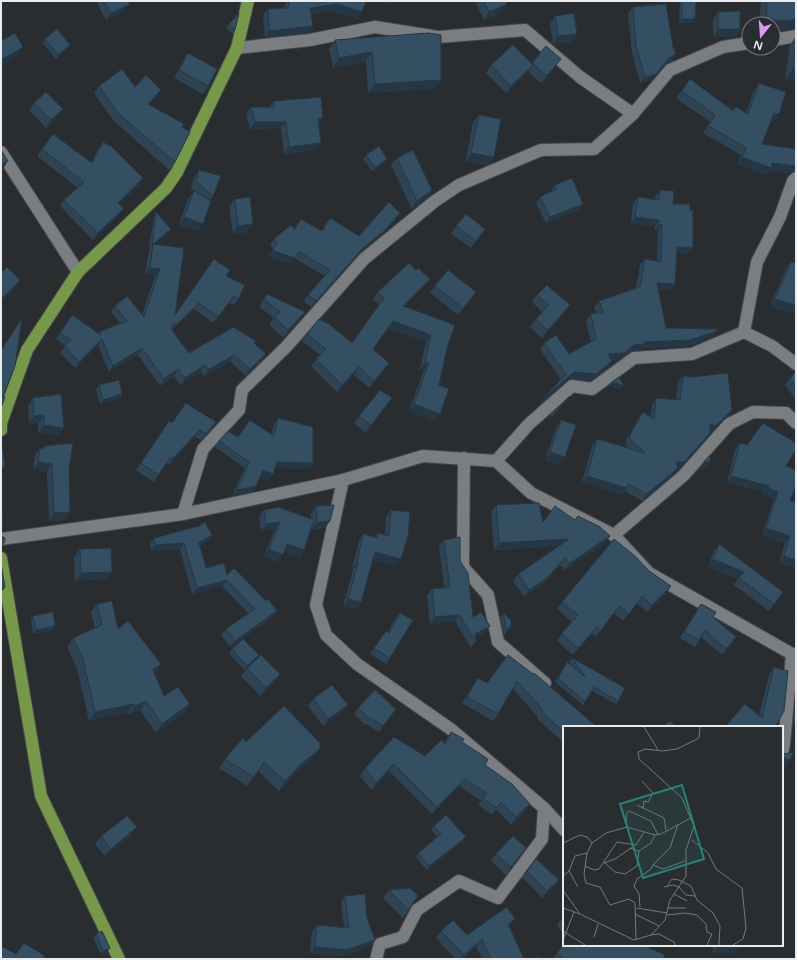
<svg xmlns="http://www.w3.org/2000/svg" width="797" height="960" viewBox="0 0 797 960" font-family="'Varela Round',sans-serif">
	<rect width="100%" height="100%" fill="#2a2d30"/>
	<g fill="none" stroke-linecap="round" stroke-linejoin="round">
		<defs>
			<g id="minor">
				<path d="M773,40l23,-4"/>
				<path d="M237,48l73,-8 65,-13 63,10 87,-7 55,47 53,37 37,-44 53,-23 26,-4"/>
				<path d="M1,152l77,120"/>
				<path d="M744,332l13,-70 23,-45 13,-36 3,-3"/>
				<path d="M464,458l-1,109 25,28 10,47 47,41"/>
				<path d="M496,461l33,-37 43,-38 20,3 42,-31 58,-4 52,-22 28,14 24,18"/>
				<path d="M343,480l-27,125 10,30 31,29 95,66 92,78 20,22"/>
				<path d="M183,514l20,-65 36,-39 3,-20 44,-43 78,-88 71,-58 24,-16 82,-35 53,-1 39,-35"/>
				<path d="M614,535l69,-59 46,-52 24,-12 33,1 10,10"/>
				<path d="M1,539l182,-25 160,-34 80,-24 73,5 35,32 83,42 35,38 143,81h4"/>
				<path d="M782,754l2,-10 8,-90"/>
				<path d="M376,959l4,-15 23,-7 14,-27 42,-29 39,17 44,-59 2,-31"/>
			</g>
			<g id="major">
				<path d="M1,430v-7l26,-73 51,-78 88,-84 11,-16 60,-124 11,-47"/>
				<path d="M1,558l40,238 78,163"/>
			</g>
		</defs>
		<use href="#minor" stroke="#46484b" stroke-width="14"/>
		<use href="#major" stroke="#46484b" stroke-width="14"/>
		<use href="#minor" stroke="#7a7e81" stroke-width="12"/>
		<use href="#major" stroke="#759948" stroke-width="12"/>
	</g>
	<g fill="#2e4454">
		<path d="M96,1h32l-3,9 -19,10z"/>
		<path d="M286,1h80l-8,18 -25,-8 -22,3 2,12 -5,7 -43,4 -2,-22 5,-6 16,-1z"/>
		<path d="M475,1h31l1,3 -5,8 -18,8z"/>
		<path d="M680,1h16l-1,18 -3,4h-13z"/>
		<path d="M761,1h35v28l-16,2 -7,-7h-14z"/>
		<path d="M633,7l39,54 -8,4 -13,15 -11,3 -8,-30 -4,-39z"/>
		<path d="M718,12l22,17 -5,8h-22v-18z"/>
		<path d="M555,16l22,18 -5,8 -19,2 -3,-20z"/>
		<path d="M229,24l6,6 -2,4 -7,-6z"/>
		<path d="M428,33l7,56 -67,4 -2,-32 -33,7 -4,-19 6,-9z"/>
		<path d="M796,36v45l-11,-1 5,-35z"/>
		<path d="M45,39l22,10 -11,10 -13,-16z"/>
		<path d="M188,53l20,33 -5,8 -29,-16 9,-17z"/>
		<path d="M531,63l25,3 -15,17 -13,-11 -22,21 -20,-20 5,-8z"/>
		<path d="M690,79l43,31 3,-3 10,6 8,-23 5,-7 15,39 -3,-1 -9,23 28,29 -21,-2 -4,4 -28,-11 4,-9 -38,-22 7,-11 -34,-24z"/>
		<path d="M99,86l36,1 21,10 -7,8 33,22 -7,35 -6,8 -56,-50 -19,-27z"/>
		<path d="M274,101l45,24 2,18 -5,7 -32,4 -3,-26 -31,1 -4,-15 5,-7h18z"/>
		<path d="M34,103l23,14 -11,11 -17,-18z"/>
		<path d="M479,115l10,49 -2,1 -21,-4 7,-39z"/>
		<path d="M103,142l36,43 -20,19v11l-26,25 -33,-34 4,-6 14,-12 -41,-32 5,-7 49,14 7,-14z"/>
		<path d="M366,155l19,8 -13,8 -9,-12z"/>
		<path d="M397,158l35,32 -5,8 -15,11 -21,-44z"/>
		<path d="M199,170l14,26 -3,4 -12,31 -19,-6 9,-26 6,-8 -3,-2 3,-11z"/>
		<path d="M555,185l23,25 -32,13 -10,-20 4,-6 11,-6z"/>
		<path d="M660,190l13,14 17,6 3,38 -5,6h-11l-2,30 -5,6h-12l8,38 47,9 -28,10 -44,1 -1,2 -10,2 -10,7 -9,1 -3,8 -17,12 -21,-1 -31,26 22,-25 -21,-31 4,-6 25,11 22,-12 -5,-21 5,-7 5,-1 -2,-5 5,-7 37,-13 4,-23 5,-6 12,2 1,-30h-3v-5l-24,-3 2,-20 5,-6 17,2v-2z"/>
		<path d="M235,199l13,33 -15,2 -4,-28z"/>
		<path d="M156,212l15,17 -3,4 -14,11 21,71 51,-39 12,23 -4,6 -5,-2 -16,20 -19,-14 -22,21 17,23 65,-10 8,17 -16,16 -16,-15 -26,16 -3,-6 -21,14 -6,-9 -14,10 -22,-31 -29,17 -11,-27 -23,23 -15,-15 5,-7 -9,-7 16,-24 26,18 1,-1 21,-9 -9,-11 4,-6 27,9 13,-39 -10,-2 4,-24 2,-3 -2,2 5,-33z"/>
		<path d="M400,213l-4,6 -16,17 -22,18 -47,53 -8,-6 5,-6 17,-19 -31,-18 -4,6 -22,-8 5,-7 -3,-4 4,-6 20,-10 7,-10 21,12 37,5z"/>
		<path d="M456,226l29,3 -14,19 -20,-14z"/>
		<path d="M791,262l5,1v51l-26,-8 16,-37z"/>
		<path d="M416,270l14,9 -6,7 -20,20 43,42 -8,37 1,29 -5,7 -26,-10 15,-41 -4,-1 6,-27 -38,-14 -15,21 16,14 -5,7 -15,18 -15,-13 -17,17 -26,-26 9,-11 -18,-14 5,-7 45,9 27,-38 -6,-6 5,-7z"/>
		<path d="M435,286l41,6 -18,23 -28,-22z"/>
		<path d="M267,294l33,26 -17,18 -14,-14 5,-6 -15,-11z"/>
		<path d="M537,295l28,18 -23,25 -12,-11 6,-8 6,-7 -10,-10z"/>
		<path d="M796,370v30l-11,-15z"/>
		<path d="M683,376l49,34 -4,6 -17,17h-1l-4,6 -26,30 -3,-1 -4,7 -31,26 -17,-10 -3,4 -40,-13 10,-36 5,-7 31,9 -2,-2v-5l12,-22 5,-7 8,4 1,-11 4,-7 20,2 2,-18z"/>
		<path d="M99,385l23,9 -2,4 -20,6 -4,-15z"/>
		<path d="M33,398l31,30 -6,7 -20,-2v-10h-9l-1,-17z"/>
		<path d="M392,398l-26,35 -12,-10 5,-7z"/>
		<path d="M568,400l-16,17 -2,-2 3,-3z"/>
		<path d="M186,403l30,19 -5,7 -10,11 -6,-3 -26,28 -2,-2 -13,19 -18,-12 33,-49 3,2z"/>
		<path d="M278,418l35,45 -4,6 -34,-1 -6,12 -9,-3 -4,9 -4,6 -20,4 13,-28 -30,-21 4,-6 19,-4 33,-3 3,-9z"/>
		<path d="M561,420l-2,45 -14,-5 11,-32z"/>
		<path d="M740,443l46,23 4,35 6,67 -17,-5 6,-20 -23,-8 12,-36 -11,-4 1,-3 -37,-9 8,-33z"/>
		<path d="M44,446l25,23 -4,51 -16,1 -2,-49 -14,-3 2,-13 5,-8 2,1z"/>
		<path d="M496,505l47,17 32,-2 35,16 -5,7 -40,27 -5,-5 -19,21 -17,11 -11,-16 5,-7 40,-28 -64,4 -3,-38z"/>
		<path d="M316,506l9,22 -13,1v-1l-8,22 -5,8 -15,-6 -6,10 -14,-6 11,-27 -14,2 -2,-14 5,-7 47,9v-5z"/>
		<path d="M391,510l5,55 -23,-5 -12,42 -5,7 -13,-3 10,-36 -1,-1 7,-28 4,-7 12,3 3,-4 7,2 1,-18z"/>
		<path d="M154,538l54,3 -8,5 6,22 21,7 50,36 -5,7 -42,29 -9,-12 5,-6 22,-16 -26,-27 -30,8 -12,-45 -29,2 -1,-7z"/>
		<path d="M444,540l16,21 13,56 17,9 -5,6 -10,6 1,3 -5,7 -16,-27 -25,3 -3,-29 5,-6 12,-2 -5,-41z"/>
		<path d="M719,544l64,48 -14,19 -35,-26 4,-6 -30,-12 6,-16z"/>
		<path d="M80,549l26,30 -31,2 -1,-24z"/>
		<path d="M666,594l-19,18 -10,-9 -14,18 -9,-8 -18,24 -4,-3 -19,21 -16,-14 5,-8 10,-11 -15,-13 5,-7z"/>
		<path d="M97,604l21,25 43,35 -7,9 10,23 20,17 -28,20 -16,-23 -11,4 -1,-2 -39,9 -12,-53 -10,-21 6,-9 22,-10 -4,-16z"/>
		<path d="M701,604l12,13 23,20 -4,7 -10,11 -21,-18 -6,10 -15,-9z"/>
		<path d="M796,610v9h-2z"/>
		<path d="M400,613l-10,45 -4,6 -16,-10 16,-23 2,1 7,-13z"/>
		<path d="M503,613l8,12 -7,10 -4,-18z"/>
		<path d="M33,616l20,14 -20,4 -2,-14z"/>
		<path d="M232,649l24,10 -12,11 -15,-17z"/>
		<path d="M508,655l56,72v16l-27,-24 1,-2 -26,-29 -14,26 -5,7 -31,-18 16,-25 9,5z"/>
		<path d="M572,658l46,43 -2,3 -24,-13 -9,14 -28,-23 12,-20 6,6 -4,-6z"/>
		<path d="M774,667l1,60h-49l19,-23 14,12 10,-41z"/>
		<path d="M247,668l33,6 -6,8 -14,14 -19,-20z"/>
		<path d="M796,694v30l-3,-1z"/>
		<path d="M313,699l29,13 -19,14 -15,-20z"/>
		<path d="M358,708l38,1 -17,23 -13,-8 -1,1 -11,-11z"/>
		<path d="M451,732l34,33 40,47 -14,13 -15,-16 -4,6 -14,-10 4,-4 -23,-15 -27,28 -43,-43 -18,19 -11,-14 5,-8 60,-12 19,-13z"/>
		<path d="M246,742l67,16 -18,15 -16,18 -21,-20 -11,15 -28,-18 6,-9z"/>
		<path d="M434,826l29,15 -36,29 -11,-13 2,-4 20,-16 -7,-7z"/>
		<path d="M131,835l-26,21 -10,-12 6,-8z"/>
		<path d="M496,854l24,1 -14,20 -15,-14z"/>
		<path d="M536,859l23,21 -5,6 -12,12 -19,-20 -2,1z"/>
		<path d="M389,890l29,6 -15,22 -20,-20z"/>
		<path d="M345,896l22,22 8,22 -5,6 -28,10 -32,-3 2,-21 5,-7 27,3 -3,-26z"/>
		<path d="M564,917v19l-7,-11 5,-7z"/>
		<path d="M510,927l14,32h-42l-6,-13 -13,13h-8l-19,-21 5,-7 26,4z"/>
		<path d="M96,934l11,18 -6,2 -8,-16z"/>
		<path d="M713,945h29l-6,8h-23z"/>
		<path d="M645,946l18,13h-110l4,-6z"/>
	</g>
	<g fill="#253745">
		<path d="M375,1h18l-3,4z"/>
		<path d="M130,4l-5,6 -19,10 5,-7z"/>
		<path d="M338,4l24,8 -4,7 -25,-8 -27,3 4,-6z"/>
		<path d="M507,4l-5,8 -18,8 5,-8z"/>
		<path d="M682,19h13l-3,4h-13z"/>
		<path d="M766,19h30v10l-16,2h-7v-7h-11z"/>
		<path d="M313,26l-5,7 -43,4 4,-6z"/>
		<path d="M718,29h22l-5,8h-22z"/>
		<path d="M577,34l-5,8 -19,2 5,-8z"/>
		<path d="M70,45l-3,4 -11,10 2,-4z"/>
		<path d="M23,47l-5,8 -17,10v-5z"/>
		<path d="M372,52l-6,9 -33,7 6,-10z"/>
		<path d="M676,54l-4,7 -8,4 -13,15 -11,3 5,-6 24,-19z"/>
		<path d="M533,65l-5,7 -22,21 5,-7z"/>
		<path d="M793,69l3,1v11l-11,-1z"/>
		<path d="M441,80l-6,9 -67,4 7,-9z"/>
		<path d="M161,90l-5,7 -13,15 5,-8z"/>
		<path d="M63,109l-6,8 -11,11 5,-8z"/>
		<path d="M774,113l5,1 -5,8 -5,-2z"/>
		<path d="M323,118l-5,7v-6z"/>
		<path d="M255,122h31l-5,6 -31,1z"/>
		<path d="M321,143l-5,7 -32,4 5,-7z"/>
		<path d="M471,153l23,4 -5,7 -2,1 -21,-4z"/>
		<path d="M742,157l30,6 24,3v5l-6,2 -21,-2 -4,4 -28,-11z"/>
		<path d="M387,159l-2,4 -13,8 3,-3z"/>
		<path d="M8,161l-5,8h-2v-5z"/>
		<path d="M143,178l-4,7 -26,25 5,-7z"/>
		<path d="M432,190l-5,8 -15,11 5,-8z"/>
		<path d="M583,204l-5,6 -32,13 4,-6z"/>
		<path d="M124,208l-5,7 -26,25 5,-7z"/>
		<path d="M400,213l-4,6 -16,17 -22,18 -47,53 5,-6 47,-53z"/>
		<path d="M184,217l19,7 -5,7 -19,-6z"/>
		<path d="M635,217l24,3 -4,6 -24,-3z"/>
		<path d="M253,224l-5,8 -15,2 5,-8z"/>
		<path d="M659,225h3l-4,6h-3z"/>
		<path d="M171,229l-3,4 -15,12v-1l-4,5 3,-4z"/>
		<path d="M677,247l16,1 -5,6h-15z"/>
		<path d="M272,250l22,8 -4,6 -22,-8z"/>
		<path d="M150,268l10,1 -5,7 -10,-2z"/>
		<path d="M430,279l-6,7 -26,27 5,-7z"/>
		<path d="M20,280l-5,9 -14,13v-3z"/>
		<path d="M657,283l18,1 -5,6h-17z"/>
		<path d="M476,292l-6,8 -12,15 5,-7z"/>
		<path d="M775,299l21,6v9l-26,-8z"/>
		<path d="M199,303l-5,6 -23,22 5,-6z"/>
		<path d="M570,305l-5,8 -23,25 6,-8z"/>
		<path d="M305,312l-5,8 -17,18 5,-8z"/>
		<path d="M393,321l38,14 -5,7 -38,-14z"/>
		<path d="M717,331l-4,6 -28,10 -44,1 -1,2 -10,2 -10,7 -17,1 5,-6 36,-12z"/>
		<path d="M102,339l-4,6 -23,23 4,-6z"/>
		<path d="M142,348l-4,7 -29,17 4,-6z"/>
		<path d="M266,354l-4,6 -16,16 4,-7z"/>
		<path d="M234,355l-4,6 -26,16 4,-7z"/>
		<path d="M612,361l-4,7 -17,12 -21,-1 -31,26 4,-6 31,-27z"/>
		<path d="M425,362l4,1 -5,7 -4,-1z"/>
		<path d="M389,363l-5,7 -15,18 5,-7z"/>
		<path d="M205,365l-4,6 -21,14 5,-7z"/>
		<path d="M359,367l-5,8 -17,17 5,-7z"/>
		<path d="M178,369l-4,7 -14,10 4,-7z"/>
		<path d="M612,382l12,4 -3,4 -12,-4z"/>
		<path d="M122,394l-2,4 -20,6 3,-4z"/>
		<path d="M570,396l-2,4 -16,17 3,-4z"/>
		<path d="M392,398l-5,8 -21,27 5,-8z"/>
		<path d="M414,404l26,10 -5,7 -26,-10z"/>
		<path d="M732,410l-4,6 -17,17 -5,-2 4,-7z"/>
		<path d="M44,415l-6,8h-9l5,-7z"/>
		<path d="M44,425l20,3 -6,7 -20,-2z"/>
		<path d="M200,430l-5,7 -26,28 4,-7z"/>
		<path d="M710,433l-4,6 -26,30 -3,-1 -4,7 -31,26 5,-7 29,-32z"/>
		<path d="M550,452l15,5 -6,8 -14,-5z"/>
		<path d="M38,462l14,2 -5,8 -14,-3z"/>
		<path d="M277,462l36,1 -4,6 -36,-1z"/>
		<path d="M704,462h6l-6,8h-5z"/>
		<path d="M1,467h4l-4,5z"/>
		<path d="M263,470l10,4 -4,6 -10,-4z"/>
		<path d="M587,476l40,12 -5,7 -40,-13z"/>
		<path d="M731,476l38,10 -5,6 -37,-9z"/>
		<path d="M256,486l-4,6 -20,4 5,-6z"/>
		<path d="M768,488l10,4 -4,7 -11,-4z"/>
		<path d="M70,512l-5,8 -16,1 5,-8z"/>
		<path d="M330,521l-5,7 -13,1 5,-7z"/>
		<path d="M280,522l-5,7 -14,2 5,-7z"/>
		<path d="M766,528l24,8 -5,7 -23,-8z"/>
		<path d="M212,535l-4,6 -13,8 4,-6z"/>
		<path d="M610,536l-5,7 -40,27 5,-7z"/>
		<path d="M569,539l-5,7 -70,4 5,-7z"/>
		<path d="M184,543l-4,6 -29,2 4,-6z"/>
		<path d="M287,544l17,6 -5,8 -17,-6z"/>
		<path d="M269,549l14,6 -5,7 -14,-6z"/>
		<path d="M375,552l26,7 -5,6 -26,-6z"/>
		<path d="M784,556l12,4v8l-17,-5z"/>
		<path d="M565,558l-5,7 -19,21 -17,11 5,-7z"/>
		<path d="M713,559l31,13 -6,7 -30,-12z"/>
		<path d="M357,562l1,1 -5,7 -1,-1z"/>
		<path d="M112,572l-6,7 -31,2 6,-8z"/>
		<path d="M227,580l-5,6 -30,8 5,-6z"/>
		<path d="M671,586l-5,8 -19,18 5,-7z"/>
		<path d="M5,587l-4,6v-5z"/>
		<path d="M348,599l13,3 -5,7 -13,-3z"/>
		<path d="M277,611l-5,7 -42,29 5,-6z"/>
		<path d="M459,615l-4,6 -25,3 5,-7z"/>
		<path d="M55,626l-2,4 -20,4 3,-4z"/>
		<path d="M490,626l-5,6 -11,7 1,-5z"/>
		<path d="M597,627l-5,7 -19,21 5,-7z"/>
		<path d="M736,637l-4,7 -10,11 4,-6z"/>
		<path d="M259,655l-3,4 -12,11 3,-4z"/>
		<path d="M161,664l-6,9 -8,6 6,-9z"/>
		<path d="M280,674l-6,8 -14,14 6,-8z"/>
		<path d="M146,701l-6,9 -11,4 6,-8z"/>
		<path d="M134,704l-6,8 -39,9 6,-9z"/>
		<path d="M190,704l-6,9 -28,20 6,-9z"/>
		<path d="M348,705l-6,7 -19,14 5,-7z"/>
		<path d="M796,719v5l-3,-1z"/>
		<path d="M320,749l-7,9 -18,15 -16,18 6,-10 16,-17z"/>
		<path d="M782,757l8,3 -5,8 -3,-1z"/>
		<path d="M394,764l-5,7 -18,19 5,-7z"/>
		<path d="M465,779l-6,7 -27,28 5,-7z"/>
		<path d="M530,804l-5,8 -14,13 5,-8z"/>
		<path d="M137,827l-6,8 -26,21 6,-7z"/>
		<path d="M466,837l-3,4 -36,29 2,-4z"/>
		<path d="M559,880l-5,6 -12,12 5,-7z"/>
		<path d="M515,919l-5,8 -2,-3z"/>
		<path d="M482,939l-6,7 -13,13h-2l3,-4z"/>
		<path d="M375,940l-5,6 -28,10 -32,-3 5,-6z"/>
		<path d="M718,945l24,1 -6,7h-23z"/>
		<path d="M110,948l-3,4 -6,2 2,-3z"/>
	</g>
	<g fill="#354f62" stroke="#253745">
		<path d="M104,1h24l2,3 -19,9z"/>
		<path d="M289,1h77l-4,11 -24,-8 -28,4 3,18 -44,5 -1,-22 20,-1z"/>
		<path d="M484,1h22l1,3 -18,8z"/>
		<path d="M682,1h14l-1,18h-13z"/>
		<path d="M767,1h29v18l-9,2 -21,-2z"/>
		<path d="M666,4l7,43 3,7 -7,4 -13,16 -11,3 -9,-31 -3,-39z"/>
		<path d="M740,11v18h-22v-17z"/>
		<path d="M239,13l-4,17 -6,-6z"/>
		<path d="M574,13l3,21 -19,2 -3,-20z"/>
		<path d="M57,29l13,16 -12,10 -13,-16z"/>
		<path d="M15,33l8,14 -22,13v-19z"/>
		<path d="M428,33l13,2v45l-66,4 -3,-32 -33,6 -4,-18z"/>
		<path d="M796,43v27l-3,-1z"/>
		<path d="M513,45l20,20 -22,21 -20,-21z"/>
		<path d="M546,46l15,13 -14,17 -15,-13z"/>
		<path d="M188,53l29,16 -9,17 -29,-16z"/>
		<path d="M122,69l13,18 11,-12 15,15 -13,14 36,20 -2,3 8,5 -15,30 -57,-49 -19,-27z"/>
		<path d="M690,79l43,32 3,-4 12,7 11,-31 27,9 -7,22 -5,-1 -12,31 34,5v17l-24,-3 -1,5 -29,-11 4,-9 -37,-22 6,-11 -33,-24z"/>
		<path d="M46,92l17,17 -12,11 -17,-17z"/>
		<path d="M321,97l2,21 -5,1 3,24 -32,4 -3,-25h-31l-4,-15h23v-6z"/>
		<path d="M479,115l22,4 -7,38h-2l-21,-4z"/>
		<path d="M53,134l39,29 11,-21 9,5 31,31 -25,25 6,5 -26,25 -34,-33 20,-18 -42,-33z"/>
		<path d="M379,146l8,13 -12,9 -9,-13z"/>
		<path d="M1,150l7,11 -7,3z"/>
		<path d="M413,150l19,40 -15,11 -20,-43z"/>
		<path d="M199,170l22,6 -8,20 -17,-15z"/>
		<path d="M572,178l11,26 -33,13 -10,-20 17,-8 -2,-4z"/>
		<path d="M660,190l14,1 -1,13h17v6h3v38l-16,-1 -2,37 -18,-1 9,45 51,1v2l-27,9 -46,2v2l-10,1 -10,8 -16,1 4,7 -16,13 -22,-2 -31,27 23,-25 -22,-31 12,-8 13,19 27,-15 -5,-25 12,-2 -4,-11 41,-14 5,-28 16,3 1,-37h-3v-5l-24,-3 3,-20 21,3z"/>
		<path d="M194,191l17,10 -8,23 -19,-7z"/>
		<path d="M250,197l3,27 -15,2 -3,-27z"/>
		<path d="M389,202l11,11 -15,17 -22,18 -47,53 -8,-6 22,-25 -31,-18 -5,6 -22,-8 6,-7 -4,-4 17,-14 4,4 6,-10 21,12 8,-13 29,18z"/>
		<path d="M156,212l15,17 -19,16z"/>
		<path d="M466,214l19,15 -9,12 -20,-15z"/>
		<path d="M153,244l31,4 -9,67 39,-56 16,11 -4,6 19,9 -7,14 -4,-3 -16,21 -19,-14 -23,22 -3,-2 -2,6 18,24 44,-26 23,14 -2,2 12,11 -16,15 -16,-14 -26,15 -3,-5 -20,13 -7,-9 -14,10 -22,-31 -29,18 -11,-27 -23,23 -14,-16 6,-6 -11,-7 12,-18 29,20 -2,-3 28,-11 -12,-15 12,-10 17,21 16,-48 -10,-1z"/>
		<path d="M791,262l5,1v42l-21,-6z"/>
		<path d="M409,263l7,7 2,-2 12,11 -27,27 52,19 -8,23 -8,37 10,4 -9,25 -26,-10 15,-41 -4,-1 6,-27 -38,-14 -20,28 16,14 -15,18 -15,-14 -17,18 -26,-26 10,-10 -19,-15 12,-15 10,5 23,19 32,-45 -6,-6z"/>
		<path d="M7,267l13,13 -19,19v-26z"/>
		<path d="M448,270l28,22 -13,16 -28,-22z"/>
		<path d="M547,285l23,20 -22,25 -12,-11 13,-14 -12,-10z"/>
		<path d="M267,294l38,18 -17,18 -13,-13 5,-5 -16,-13z"/>
		<path d="M22,318l-7,48 -12,31h2l-4,11v-57z"/>
		<path d="M796,370v17l-6,-8z"/>
		<path d="M728,373l4,37 -16,16 -6,-2v9l-26,29h-8l2,6 -31,26 -19,-10 -1,4 -40,-12 10,-37 48,14 -15,-14v-4l13,-23 11,7 2,-21 24,2 3,-24 8,1z"/>
		<path d="M619,377l5,9 -12,-4z"/>
		<path d="M119,380l3,14 -19,6 -4,-15z"/>
		<path d="M380,390l12,8 -21,27 -12,-9z"/>
		<path d="M61,394l3,34 -20,-3v-10l-10,1 -1,-18z"/>
		<path d="M570,396l-15,17 -2,-1z"/>
		<path d="M186,403l30,19 -10,12 -6,-4 -27,28 -2,-1 -13,18 -17,-12 28,-42 3,2z"/>
		<path d="M278,418l35,9v36l-36,-1 -4,12 -10,-4 -7,16 -19,4 12,-28 -30,-21 9,-10 10,6 12,-17 24,16z"/>
		<path d="M561,420l15,5 -11,32 -15,-5z"/>
		<path d="M763,423l33,20v6l-10,17 10,4v15l-6,16 6,1v58l-12,-4 6,-20 -24,-8 12,-36 -10,-4 1,-2 -38,-10 9,-33 7,2z"/>
		<path d="M73,443l-4,26 1,43 -16,1 -2,-49 -14,-2 2,-14 4,1v-3z"/>
		<path d="M1,449h2l2,18h-4z"/>
		<path d="M710,455v7h-6z"/>
		<path d="M1,494h1l1,31 -2,3z"/>
		<path d="M539,503l4,19 12,-16 20,14 3,-4 22,11 10,9 -40,27 -5,-5 -19,21 -17,11 -11,-16 51,-35 -70,4 -3,-38z"/>
		<path d="M334,505l-4,16 -13,1 -1,-16z"/>
		<path d="M278,507l36,13 -10,30 -17,-6 -4,11 -14,-6 11,-27 -14,2 -2,-14z"/>
		<path d="M391,510l19,2 -2,24 -7,23 -26,-7 -14,50 -13,-3 10,-36 -1,-1 6,-28 14,4 1,-5 11,3z"/>
		<path d="M205,522l7,13 -13,8 7,25 18,-5 3,12 7,-7 32,33 2,-2 9,12 -42,30 -9,-12 29,-20 -28,-29 -30,8 -13,-45 -29,2 -1,-7 45,-12z"/>
		<path d="M1,536l4,2 -1,5 -3,3z"/>
		<path d="M460,537v24l8,12 5,44 8,-5 9,14 -15,8 1,7 -17,-26 -24,2 -3,-28 18,-2 -6,-47z"/>
		<path d="M614,539l22,18 13,14 22,15 -19,19 -10,-9 -13,18 -10,-8 -18,24 -4,-3 -19,21 -16,-15 16,-18 -16,-13z"/>
		<path d="M719,544l64,48 -9,12 -35,-26 5,-6 -31,-13z"/>
		<path d="M111,548l1,24 -31,1 -1,-24z"/>
		<path d="M1,564l4,23 -4,1z"/>
		<path d="M112,601l6,28 10,-8 33,43 -8,6 11,26 14,-9 12,17 -28,20 -16,-23 -11,5 -1,-2 -39,8 -12,-53 -10,-21 29,-13 -5,-21z"/>
		<path d="M701,604l15,8 -3,5 23,20 -10,12 -21,-19 -6,10 -15,-8z"/>
		<path d="M53,612l2,14 -19,4 -3,-14z"/>
		<path d="M400,613l13,7 -23,38 -16,-10 12,-17 3,2z"/>
		<path d="M503,613l8,7v5l-4,6z"/>
		<path d="M243,639l16,16 -12,11 -15,-17z"/>
		<path d="M261,655l19,19 -14,14 -19,-20z"/>
		<path d="M508,655l25,19 1,-1 62,53 7,1h-39v5l-22,-20 1,-2 -26,-29 -19,33 -31,-17 11,-19 9,5z"/>
		<path d="M572,658l53,30 -7,13 -24,-14 -9,15 -27,-24 9,-16 18,15z"/>
		<path d="M774,667l14,4 -4,40 -9,16h-48l-1,-1 19,-22 17,14z"/>
		<path d="M332,685l16,20 -20,14 -15,-20z"/>
		<path d="M375,690l21,19 -13,17 -12,-8 -1,1 -12,-11z"/>
		<path d="M284,706l36,37v6l-19,15 -16,17 -21,-19 -10,15 -29,-18 18,-21 3,4z"/>
		<path d="M670,721l6,6h-13z"/>
		<path d="M451,732l13,7 -2,3 26,17 -3,6 27,19 18,20 -14,13 -15,-15 -4,6 -14,-10 4,-5 -22,-14 -28,28 -43,-43 -18,19 -11,-15 29,-31 31,19 16,-16 4,4z"/>
		<path d="M796,746l-6,14 -8,-3v-6l3,3 8,-2z"/>
		<path d="M446,815l20,22 -37,29 -11,-13 23,-19 -7,-8z"/>
		<path d="M127,816l10,11 -26,22 -10,-13z"/>
		<path d="M513,836l13,12 -15,19 -15,-13z"/>
		<path d="M536,859l23,21 -12,11 -20,-20 -1,2z"/>
		<path d="M410,888l8,8 -10,14 -19,-20z"/>
		<path d="M365,894l2,24 8,22 -29,10 -31,-3 2,-22 32,3 -4,-32z"/>
		<path d="M507,907l8,12 -7,5 16,35h-33l-9,-20 -18,16 -23,-24 12,-11 14,15z"/>
		<path d="M102,931l8,17 -7,3 -7,-17z"/>
		<path d="M24,943l18,11 4,5h-45v-13l15,8z"/>
		<path d="M564,944v1h82l-1,1 20,9 -2,4h-99l-7,-6z"/>
		<path d="M718,945h24v1z"/>
		<path d="M539,956l2,3h-6z"/>
	</g>
	<g transform="translate(563 726)">
		<rect width="220" height="220" fill="#2a2d30"/>
		<path fill="none" stroke="#76797c" stroke-width="1" d="M81,1l14,23M79,55l11,12 -5,9 -4,-1 -1,8M74,79l27,13 2,12M64,101l-1,-12 3,-4 22,10 7,14M129,114l16,13 8,16 26,19 4,40 -3,11 -10,6M0,117l17,-8 7,2 5,6 -5,10 -12,3 -6,15 -6,5M29,117l14,-10 21,-6 28,8 6,-1 30,-16M67,122l9,3 12,-8 4,-8M24,127l-3,22 2,8 14,4 10,18 19,-6 6,4 1,36M41,137l11,-4 19,-13M42,137l10,9 10,2 12,-8 2,-15M90,139l17,-17 8,-24M22,140l9,4 5,-1 18,-27 19,3 8,-13M6,145l9,16M104,160l5,-7 7,1 12,6 6,14 16,13 7,13 -1,19M101,161l9,-2 6,2 7,8 9,1M0,164l17,24M111,168l13,7M77,181l-1,-13 -5,-8 3,-7 14,-10 2,-4 10,4 22,-8M0,182l17,6 54,26M74,182l30,5M105,182h18M72,188l24,12M104,189l18,-2 12,2 9,9 1,8 5,2 -5,11M0,205l22,14M88,209l8,-1 15,8 1,3M31,211l4,-13M0,214l11,-28M71,214l17,-5 14,-15 5,-20 16,-24v-26l8,-24 -12,-28 -43,-39 -1,-7 7,-3 18,2 14,-2 22,-11 1,-11"/>
		<path fill="#25827b" fill-opacity="0.15" stroke="#25827b" stroke-width="2" d="M119,59l22,74 -61,19 -23,-74z"/>
		<rect width="220" height="220" fill="none" stroke="#e9ebed" stroke-width="2"/>
	</g>
	<rect width="797" height="960" fill="none" stroke="#e9ebed" stroke-width="4"/>
	<g transform="translate(761 36) rotate(197)"><circle r="19" fill="#2a2d30" stroke="#76797c"/>
	<path d="M0-3L7 15L0 10L-7 15Z" fill="#dd99f4"/>
	<text y="-6" font-size="11" font-weight="bold" text-anchor="middle" fill="#e9ebed">N</text>
	</g>
</svg>
